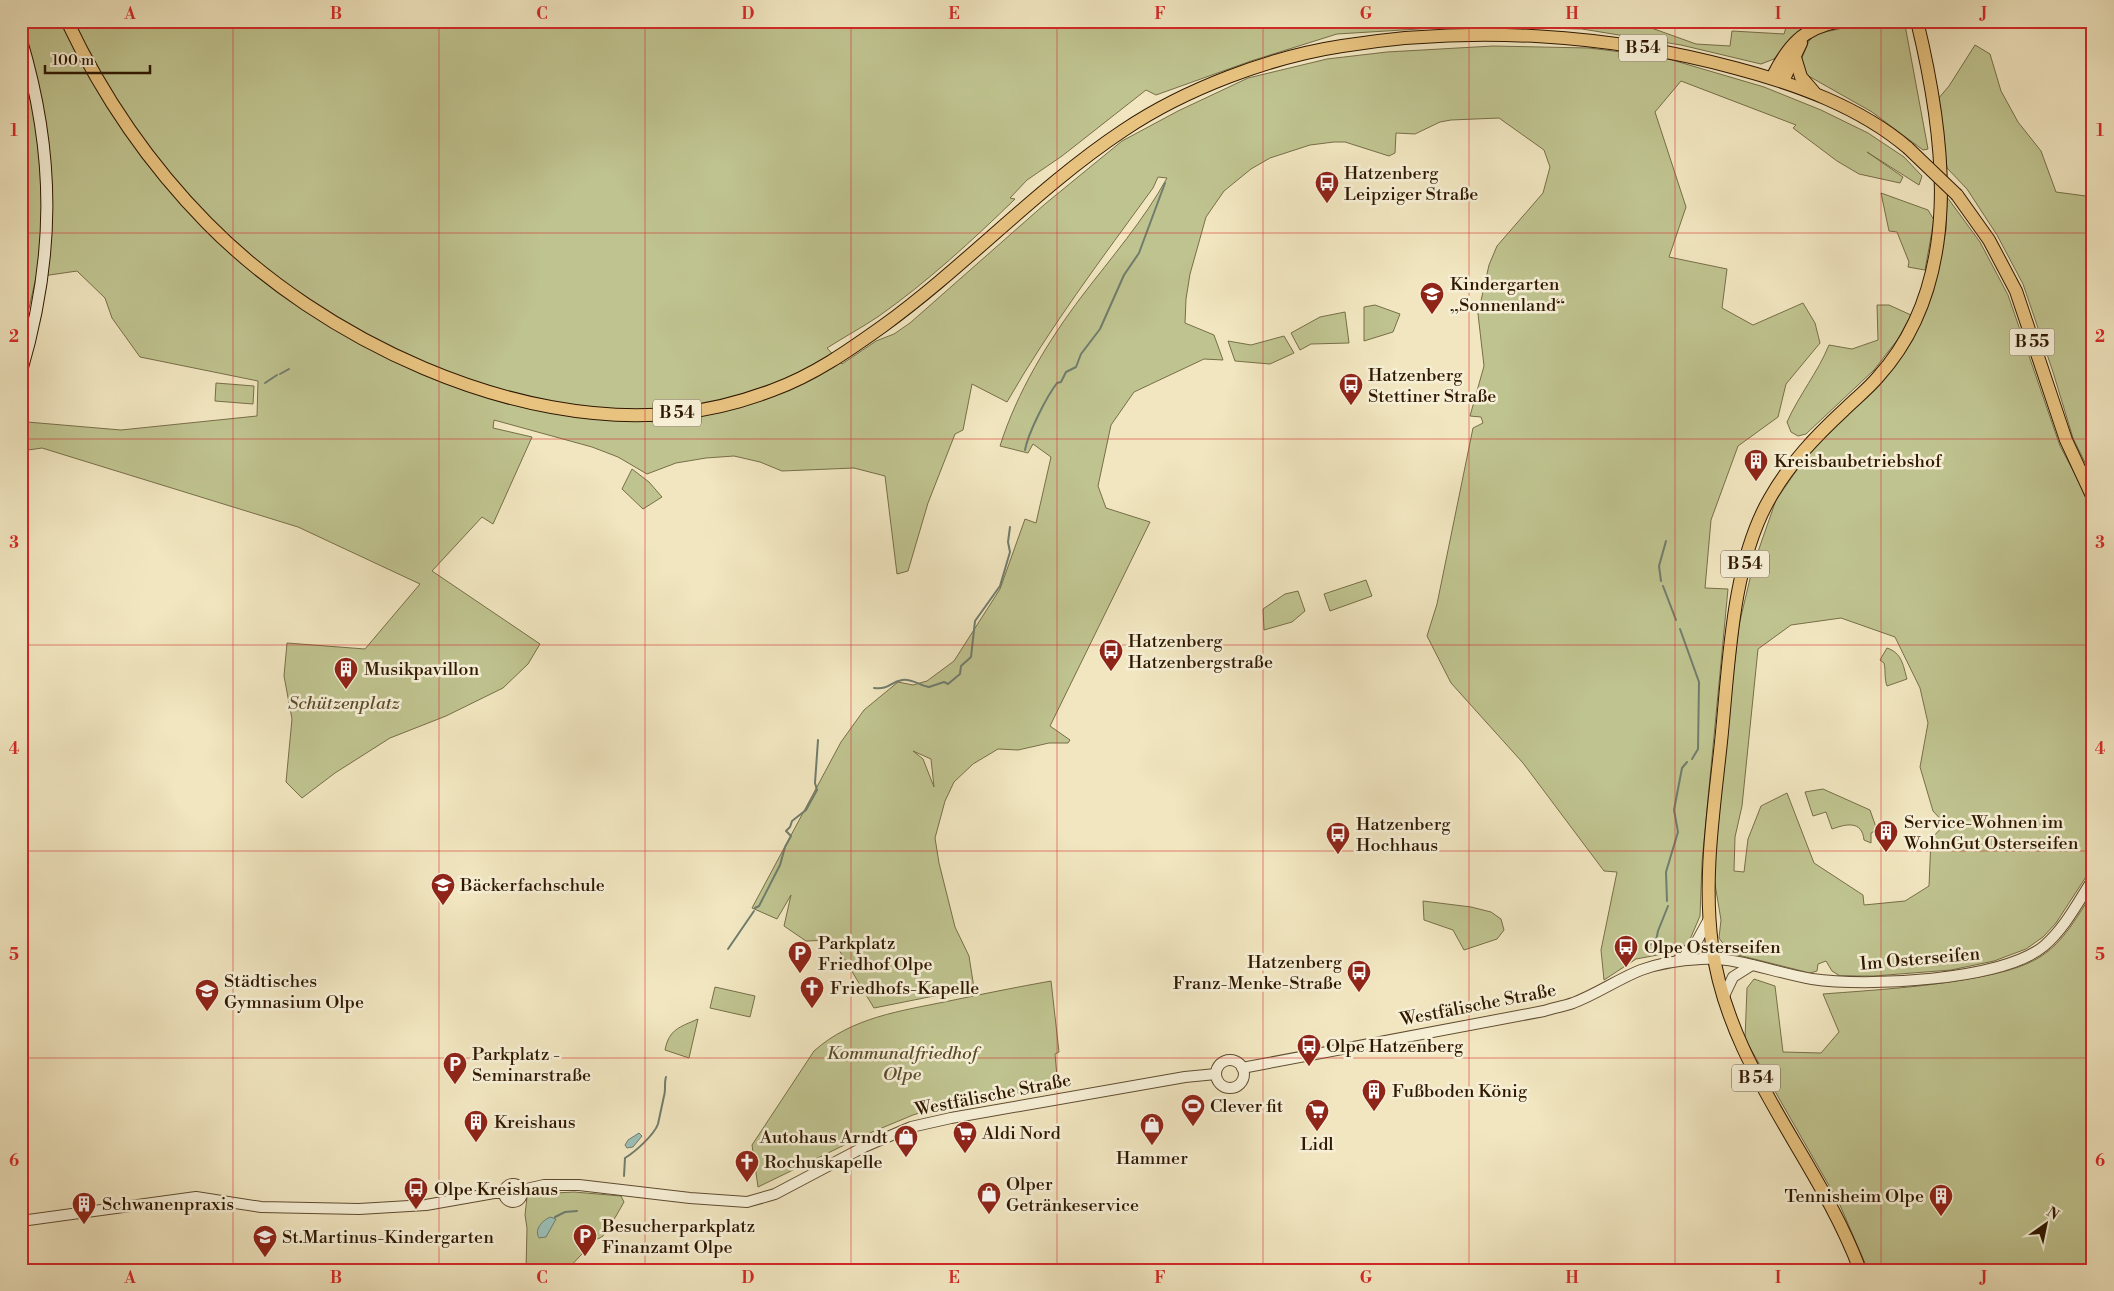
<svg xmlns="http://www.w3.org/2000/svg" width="2114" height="1291" viewBox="0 0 2114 1291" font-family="'Libre Bodoni',serif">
	<rect width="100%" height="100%" fill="#f1e6c0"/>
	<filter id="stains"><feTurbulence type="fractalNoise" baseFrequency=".004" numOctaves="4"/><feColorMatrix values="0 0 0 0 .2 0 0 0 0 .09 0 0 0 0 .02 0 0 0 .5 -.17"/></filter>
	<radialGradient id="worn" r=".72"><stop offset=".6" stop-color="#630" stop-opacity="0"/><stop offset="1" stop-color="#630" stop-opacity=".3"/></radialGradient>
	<g fill="#bfc38f" stroke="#776e48" fill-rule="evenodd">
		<path d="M21,21h1611l64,23 34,2 2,-15 52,3 4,-13h34l-27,14 -21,24 -13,5 -80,-19 -99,-16 -114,-3 -131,8 -86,27 -95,34 -10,-5 -84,66 -35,24 -17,18 5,1c-41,40 -89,84 -136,117 -16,11 -35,21 -52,32l15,16 34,-23 18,-7 16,-11 135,-119 77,-63 56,-30 70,-33 79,-19 60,-7 106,-6 96,2 73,9 102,30 57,23 47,23 36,24 18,19 -3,9 -52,-33 36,25 -3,6 -41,-9 -22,-13 -44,-33 3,-3 -115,-44 -26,31 31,95 -17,50 58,12 -5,39 31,17 50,-22 12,20 5,20 -34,41 -8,33 -40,29 -27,74 -6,68 23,1 -26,273 -2,54 -12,28 -14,8 -38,7 -32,21 -3,-30 16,-78 -13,-1 -81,-108 -72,-80 -24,-47 10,-32 36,-176 10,-5 -2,-6 -11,-1 14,-50 -6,-52 11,-49 8,-19 46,-53 7,-26 -6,-17 -45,-32 -48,2 -11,2 -25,12 -19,-1 -1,20 -6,3 -44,-14h-11l-24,3 -40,13 -19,11 -27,22 -18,26 -16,57 -4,25 -1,24 29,12 9,25 -19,-1 -70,33 -23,33 -13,61 8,22 44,14 -100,204 20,14 -2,3h-19l-31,7 -20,-1 -25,15 -19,18 -9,19 -10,37 4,25 16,64 14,29 5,32 -100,20 -41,-68 -27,1 -22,-15 7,-31 -14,24 -25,-11 89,-166 23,-32 34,-28 15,3 14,-4 27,-20 46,-72 25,-70 11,4 15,-66 -18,-13 -5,9 -28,-7c17,-54 48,-105 82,-150 29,-38 62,-76 85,-118l-9,-1 -5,11c-51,70 -103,139 -146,214l-35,-18 -9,46 -8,4 -27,69 -20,68 -11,3 -12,-98 -31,-8 -72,3 -22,-9 -26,-6 -28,2 -30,5 -29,11 -29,-17 -26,-10 -98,-27 -1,8 39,9 -39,87 -11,-7 -50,54 108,73 -12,20 -25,24 -57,28 -56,22 -55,35 -33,25 -16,-16 6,-63 -8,-43 3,-33 78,6 55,-65 -122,-57 -256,-79 -21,3v-12l6,-17 94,8 136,-14 1,-35 -118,-24 -28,-39 -7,-20 -28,-27 -41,6 -15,67zM913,751l18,8 3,28 -11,-28z"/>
		<path d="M1866,23l39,2 23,124 -5,1 -51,-38 -67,-38 -4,-14 8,-19 7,-7z"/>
		<path d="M1975,45l15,9 11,37 17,31 23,29 15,41 37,5v282l-20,-41 -20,-66 -30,-88 -26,-49 -30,-46 -20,-21 -9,-69 11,-13z"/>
		<path d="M1881,193l47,17 6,10 -9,50 -17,-3 1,-5 -12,-30 -8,-1z"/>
		<path d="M1947,197l33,45 28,53 52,151 33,62v358l-37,57 -13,14 -17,12 -32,12 -43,9 -77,6h-34l-8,-5 -6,-10 -8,3 -1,7 -7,2 -80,-20 -11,-15 2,-18 -8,-48 12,-129 14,-118 14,-59 23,-66 37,-53 68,-66 51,-89 14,-62zM1841,618l54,19 25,51 8,35 -8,44 13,44 12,13 -14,15 -2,47 -24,15 -41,4 -1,-10 -49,-32 -27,-70 -26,13 -13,33 -4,33 -10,-1 1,-34 7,-31 16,-157 33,-24z"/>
		<path d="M1375,305l25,9 -7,18 -29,9v-34z"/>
		<path d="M1877,305h12l22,10 -13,24 -24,31 -68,64 -8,2 -7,-4 -4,-10c12,-27 31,-50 42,-77l23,4 26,-9z"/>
		<path d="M1345,312l4,31 -38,1 -11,6 -9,-17 29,-16z"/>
		<path d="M1284,336l10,17 -24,11 -35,-3 -7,-20 23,4z"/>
		<path d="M216,383l38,3 -1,18 -38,-3z"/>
		<path d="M632,469l17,13 13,15 -19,12 -21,-20z"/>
		<path d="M1366,580l6,16 -42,15 -6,-17z"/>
		<path d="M1298,591l7,20 -13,11 -28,8 -1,-21 22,-15z"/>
		<path d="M1887,648c15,5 16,17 20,31l-20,7c-3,-8 -1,-14 -3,-23l-4,-3z"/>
		<path d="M1823,789l47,21 7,20 -6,3v10l-7,-3c-2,-20 -18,-16 -32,-11l-6,-17 -13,4 -8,-24z"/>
		<path d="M2093,892v378h-225l-29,-67 -94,-164 2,-51 7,-9 21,7 8,66 38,1 18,-21 -16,-38c52,-4 105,-7 156,-17 21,-4 43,-9 61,-20 24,-15 38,-42 53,-65z"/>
		<path d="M1423,901l48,6 20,5 10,7 3,11 -7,9 -33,11 -11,-20 -29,-10z"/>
		<path d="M1051,981l8,71 -4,2 3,34 -102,13 -43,14 -48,20 -107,52 -6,-42 62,-94c38,-34 87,-40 135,-50 34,-7 68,-14 102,-20z"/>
		<path d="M715,987l40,9 -5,21 -40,-9z"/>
		<path d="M698,1019l-9,39 -24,-8c4,-21 15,-23 33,-31z"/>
		<path d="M574,1192l47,4 3,6 -12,21 -10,14 -7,3 -28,30h-41l1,-42 -2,-13 2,-18 9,-3z"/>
		<path d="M1546,1264l50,6h-58z"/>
	</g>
	<g fill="#9bbfb6" stroke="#707c6d">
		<path d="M639,1133l3,3 -9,11 -6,1 -2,-3 3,-5z"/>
		<path d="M550,1217l6,2 -10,18 -7,1c-5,-9 3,-17 11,-21z"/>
	</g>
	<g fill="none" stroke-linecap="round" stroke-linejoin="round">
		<g stroke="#707c6d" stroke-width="2">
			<path d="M280,374l9,-5"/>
			<path d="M265,383l12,-8"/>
			<path d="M1025,450c3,-17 22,-54 32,-67l4,-1 5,-10 10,-5 5,-13 19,-25 24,-54 15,-22 26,-70"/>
			<path d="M1661,581l-2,-15 7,-25"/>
			<path d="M1663,586l13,34"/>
			<path d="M1680,629l19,53 -1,67 -6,10"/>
			<path d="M874,688c15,2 16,-6 28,-8 10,-2 18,6 27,7l15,-5 4,2 12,-10 1,-8 10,-9 4,-36 25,-35 10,-34 -2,-10 2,-15"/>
			<path d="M1667,901l-1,-29 12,-40 -4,-22 8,-42 5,-6"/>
			<path d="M755,908l4,-2 21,-41 5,-18 6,-11 -5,-5 4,-4 2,-6 14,-11 11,-20 -2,-7 3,-43"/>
			<path d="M1645,948l11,-7 2,-10 10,-25"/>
			<path d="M728,949l26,-38"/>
			<path d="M624,1176l1,-18c10,-6 29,-23 33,-34 2,-9 4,-19 6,-28 2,-6 0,-13 2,-19"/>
			<path d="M555,1217l10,-5 12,-1"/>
		</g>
		<defs>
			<g id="tertiary">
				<path d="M1677,961l20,-20 12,-22"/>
				<path d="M1723,998l10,-21 19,-12"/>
				<circle cx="1230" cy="1074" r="14"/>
				<path d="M1242,1068l302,-57c10,-3 20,-5 29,-8 24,-9 45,-24 68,-33 19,-7 40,-10 60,-11 38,-2 74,14 111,20 53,8 190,2 232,-33 21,-18 34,-44 49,-67"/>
				<circle cx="513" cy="1193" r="9"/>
				<path d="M522,1190l22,-5h35l111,13 57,4 28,-8 89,-47 47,-20 40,-9 234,-41 31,-3"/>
				<path d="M21,1221l175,-24 65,10 98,2 67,-4 68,-12h10"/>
			</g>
			<path id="secondary" d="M21,39c35,116 34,219 0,334"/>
			<g id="primary">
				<path d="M67,21c35,74 82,143 140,202 114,116 307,208 472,190 31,-3 65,-12 94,-23 41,-15 75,-39 110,-64 84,-61 155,-139 241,-196 61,-41 146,-73 218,-84 130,-21 267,-12 393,22 61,16 125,39 173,80"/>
				<path d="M1794,54l7,23 13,15"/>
				<path d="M1772,78c16,-33 31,-50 68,-57"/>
				<path d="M1783,81l18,-38"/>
				<path d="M1957,195l32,45 27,51 50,149 27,58"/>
				<path d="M1860,1270c-42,-113 -132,-202 -148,-325 -9,-67 2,-136 9,-203 8,-76 10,-177 49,-244 19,-34 46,-62 74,-88 11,-11 24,-21 34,-33 87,-96 67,-241 39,-356"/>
			</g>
		</defs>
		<use href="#tertiary" stroke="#604c30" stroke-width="12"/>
		<use href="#secondary" stroke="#2f1800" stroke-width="13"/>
		<use href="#primary" stroke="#2f1800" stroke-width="14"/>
		<use href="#tertiary" stroke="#f6efd6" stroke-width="10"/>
		<use href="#secondary" stroke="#f6efd6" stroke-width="11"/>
		<use href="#primary" stroke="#e8c380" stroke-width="12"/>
		<defs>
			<path id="primary-bridge" d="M1908,148l49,47"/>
		</defs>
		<use href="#primary-bridge" stroke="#2f1800" stroke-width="14" stroke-linecap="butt"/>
		<use href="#primary-bridge" stroke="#e8c380" stroke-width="12"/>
	</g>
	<path fill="none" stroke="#d62828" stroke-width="1" stroke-opacity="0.55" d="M233,21v1249M439,21v1249M645,21v1249M851,21v1249M1057,21v1249M1263,21v1249M1469,21v1249M1675,21v1249M1881,21v1249M21,233h2072M21,439h2072M21,645h2072M21,851h2072M21,1058h2072"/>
	<defs>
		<symbol id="bus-pin" viewBox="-11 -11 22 30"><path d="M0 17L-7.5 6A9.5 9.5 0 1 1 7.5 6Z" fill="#8f2418" stroke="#f6efd6"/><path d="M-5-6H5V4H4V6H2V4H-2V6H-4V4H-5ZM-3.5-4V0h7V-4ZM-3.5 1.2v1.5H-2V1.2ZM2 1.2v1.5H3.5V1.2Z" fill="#fff"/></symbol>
		<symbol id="school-pin" viewBox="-11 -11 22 30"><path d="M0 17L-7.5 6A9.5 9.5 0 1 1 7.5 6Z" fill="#8f2418" stroke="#f6efd6"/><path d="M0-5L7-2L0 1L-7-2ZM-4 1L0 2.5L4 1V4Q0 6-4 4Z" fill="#fff"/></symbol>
		<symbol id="building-pin" viewBox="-11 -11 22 30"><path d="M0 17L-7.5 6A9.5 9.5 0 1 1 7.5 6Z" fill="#8f2418" stroke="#f6efd6"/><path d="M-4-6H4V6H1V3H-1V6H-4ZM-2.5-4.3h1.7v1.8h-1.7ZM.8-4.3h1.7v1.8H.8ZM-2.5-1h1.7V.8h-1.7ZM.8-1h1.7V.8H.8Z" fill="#fff"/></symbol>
		<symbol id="parking-pin" viewBox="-11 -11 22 30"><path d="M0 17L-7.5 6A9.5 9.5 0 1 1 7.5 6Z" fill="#8f2418" stroke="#f6efd6"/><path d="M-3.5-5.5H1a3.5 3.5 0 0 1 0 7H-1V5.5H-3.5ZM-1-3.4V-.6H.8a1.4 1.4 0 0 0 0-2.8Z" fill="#fff"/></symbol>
		<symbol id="church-pin" viewBox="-11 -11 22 30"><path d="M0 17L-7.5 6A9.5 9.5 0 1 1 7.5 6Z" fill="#8f2418" stroke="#f6efd6"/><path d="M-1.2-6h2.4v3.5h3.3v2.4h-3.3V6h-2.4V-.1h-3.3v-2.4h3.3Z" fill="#fff"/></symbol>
		<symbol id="stadium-pin" viewBox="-11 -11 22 30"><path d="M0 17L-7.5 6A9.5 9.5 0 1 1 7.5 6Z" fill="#8f2418" stroke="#f6efd6"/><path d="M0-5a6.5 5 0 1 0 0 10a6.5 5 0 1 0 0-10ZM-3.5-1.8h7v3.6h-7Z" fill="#fff"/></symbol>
		<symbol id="supermarket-pin" viewBox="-11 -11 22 30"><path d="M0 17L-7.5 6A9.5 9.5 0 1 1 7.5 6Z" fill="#8f2418" stroke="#f6efd6"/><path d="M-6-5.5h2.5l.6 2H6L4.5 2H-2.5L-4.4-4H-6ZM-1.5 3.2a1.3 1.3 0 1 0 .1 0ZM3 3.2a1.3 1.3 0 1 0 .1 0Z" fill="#fff"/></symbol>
		<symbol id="shop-pin" viewBox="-11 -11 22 30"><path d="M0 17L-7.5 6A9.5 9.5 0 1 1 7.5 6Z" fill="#8f2418" stroke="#f6efd6"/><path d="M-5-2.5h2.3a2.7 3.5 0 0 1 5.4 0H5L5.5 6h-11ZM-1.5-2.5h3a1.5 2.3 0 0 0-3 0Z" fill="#fff"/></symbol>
	</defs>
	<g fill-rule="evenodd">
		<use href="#bus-pin" x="1313" y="169" width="28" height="38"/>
		<use href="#school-pin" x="1418" y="280" width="28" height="38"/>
		<use href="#bus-pin" x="1337" y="371" width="28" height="38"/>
		<use href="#building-pin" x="1742" y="447" width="28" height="38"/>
		<use href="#bus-pin" x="1097" y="637" width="28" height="38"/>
		<use href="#building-pin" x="332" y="655" width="28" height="38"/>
		<use href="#building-pin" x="1872" y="818" width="28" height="38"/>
		<use href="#bus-pin" x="1324" y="820" width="28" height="38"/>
		<use href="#school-pin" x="429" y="871" width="28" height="38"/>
		<use href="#bus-pin" x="1612" y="933" width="28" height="38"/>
		<use href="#parking-pin" x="786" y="939" width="28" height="38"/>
		<use href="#bus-pin" x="1345" y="958" width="28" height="38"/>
		<use href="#church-pin" x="798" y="974" width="28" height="38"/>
		<use href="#school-pin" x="193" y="977" width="28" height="38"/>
		<use href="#bus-pin" x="1295" y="1032" width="28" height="38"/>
		<use href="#parking-pin" x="441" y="1050" width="28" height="38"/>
		<use href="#building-pin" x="1360" y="1077" width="28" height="38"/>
		<use href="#stadium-pin" x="1179" y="1092" width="28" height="38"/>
		<use href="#supermarket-pin" x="1303" y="1097" width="28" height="38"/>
		<use href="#building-pin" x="462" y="1108" width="28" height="38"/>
		<use href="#shop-pin" x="1138" y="1111" width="28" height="38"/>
		<use href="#supermarket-pin" x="951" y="1119" width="28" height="38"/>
		<use href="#shop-pin" x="892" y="1123" width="28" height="38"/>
		<use href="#church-pin" x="733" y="1148" width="28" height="38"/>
		<use href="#bus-pin" x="402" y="1175" width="28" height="38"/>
		<use href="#shop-pin" x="975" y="1180" width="28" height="38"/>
		<use href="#building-pin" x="1927" y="1182" width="28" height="38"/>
		<use href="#building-pin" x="70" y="1190" width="28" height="38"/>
		<use href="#parking-pin" x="571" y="1222" width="28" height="38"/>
		<use href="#school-pin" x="251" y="1223" width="28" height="38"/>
	</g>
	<g text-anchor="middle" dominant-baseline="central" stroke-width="5" stroke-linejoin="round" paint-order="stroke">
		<g fill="#f6efd6" stroke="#6b5840" stroke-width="1">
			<rect x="1619" y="34.5" width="48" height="27" rx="4"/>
			<rect x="2009.5" y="328.5" width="45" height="27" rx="4"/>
			<rect x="653" y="399.5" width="48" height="27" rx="4"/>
			<rect x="1721" y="550.5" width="48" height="27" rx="4"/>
			<rect x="1732" y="1064.5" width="48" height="27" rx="4"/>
		</g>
		<g font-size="16" font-weight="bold" fill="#2f1800">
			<text x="1643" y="48">B 54</text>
			<text x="2032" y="342">B 55</text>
			<text x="677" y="413">B 54</text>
			<text x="1745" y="564">B 54</text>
			<text x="1756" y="1078">B 54</text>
		</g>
		<g font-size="18" fill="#2f1800" stroke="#f6efd6" text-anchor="start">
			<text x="1344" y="173">Hatzenberg<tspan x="1344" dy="21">Leipziger Straße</tspan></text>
			<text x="1450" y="284">Kindergarten<tspan x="1450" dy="21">„Sonnenland“</tspan></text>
			<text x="1368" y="375">Hatzenberg<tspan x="1368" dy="21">Stettiner Straße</tspan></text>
			<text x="1774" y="461">Kreisbaubetriebshof</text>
			<text x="1128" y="641">Hatzenberg<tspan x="1128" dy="21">Hatzenbergstraße</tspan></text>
			<text x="364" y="669">Musikpavillon</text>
			<text x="1904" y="822">Service-Wohnen im<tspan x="1904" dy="21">WohnGut Osterseifen</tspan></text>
			<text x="1356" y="824">Hatzenberg<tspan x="1356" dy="21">Hochhaus</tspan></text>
			<text x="460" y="885">Bäckerfachschule</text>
			<text x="818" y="943">Parkplatz<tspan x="818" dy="21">Friedhof Olpe</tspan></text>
			<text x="1644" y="947">Olpe Osterseifen</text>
			<text x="1342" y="962" text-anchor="end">Hatzenberg<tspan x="1342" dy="21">Franz-Menke-Straße</tspan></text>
			<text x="224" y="981">Städtisches<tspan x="224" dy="21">Gymnasium Olpe</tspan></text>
			<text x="830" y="988">Friedhofs-Kapelle</text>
			<text x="1326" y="1046">Olpe Hatzenberg</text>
			<text x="472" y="1054">Parkplatz -<tspan x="472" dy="21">Seminarstraße</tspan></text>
			<text x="1392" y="1091">Fußboden König</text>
			<text x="1210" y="1106">Clever fit</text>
			<text x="494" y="1122">Kreishaus</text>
			<text x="982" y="1133">Aldi Nord</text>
			<text x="888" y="1137" text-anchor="end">Autohaus Arndt</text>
			<text x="1317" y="1144" text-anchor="middle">Lidl</text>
			<text x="1152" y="1158" text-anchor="middle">Hammer</text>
			<text x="764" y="1162">Rochuskapelle</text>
			<text x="1006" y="1184">Olper<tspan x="1006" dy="21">Getränkeservice</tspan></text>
			<text x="434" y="1189">Olpe Kreishaus</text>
			<text x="1924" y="1196" text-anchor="end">Tennisheim Olpe</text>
			<text x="102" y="1204">Schwanenpraxis</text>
			<text x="602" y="1226">Besucherparkplatz<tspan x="602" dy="21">Finanzamt Olpe</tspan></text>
			<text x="282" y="1237">St.Martinus-Kindergarten</text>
		</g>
		<g font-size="18" font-style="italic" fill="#5a4b2b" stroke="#f6efd6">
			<text x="344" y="703">Schützenplatz</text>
			<text x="902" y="1053">Kommunalfriedhof<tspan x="902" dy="21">Olpe</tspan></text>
		</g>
		<g font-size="18" fill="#2f1800" stroke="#f6efd6">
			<text transform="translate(1920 959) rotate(-5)">Im Osterseifen</text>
			<text transform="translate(1478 1005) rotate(-11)">Westfälische Straße</text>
			<text transform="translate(993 1095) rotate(-11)">Westfälische Straße</text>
		</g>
	</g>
	<rect width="2114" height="1291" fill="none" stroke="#f1e6c0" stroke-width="55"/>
	<g transform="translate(2046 1224) rotate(33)" stroke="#f6efd6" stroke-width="4" paint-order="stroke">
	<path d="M0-4L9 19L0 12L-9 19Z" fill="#2f1800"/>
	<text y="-8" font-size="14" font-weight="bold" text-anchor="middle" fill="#2f1800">N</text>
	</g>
	<path d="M45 65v8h105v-8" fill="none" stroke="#2f1800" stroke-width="2.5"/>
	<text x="52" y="65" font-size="15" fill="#2f1800" stroke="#f6efd6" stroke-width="4" paint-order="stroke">100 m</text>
	<rect x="28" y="28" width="2058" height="1236" fill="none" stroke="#d62828" stroke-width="2"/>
	<g font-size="16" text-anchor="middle" font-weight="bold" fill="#d62828">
		<text x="130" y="19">A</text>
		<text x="336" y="19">B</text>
		<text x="542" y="19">C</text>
		<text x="748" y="19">D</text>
		<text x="954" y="19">E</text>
		<text x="1160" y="19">F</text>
		<text x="1366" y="19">G</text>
		<text x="1572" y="19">H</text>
		<text x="1778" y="19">I</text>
		<text x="1984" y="19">J</text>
		<text x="14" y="136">1</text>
		<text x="2100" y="136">1</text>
		<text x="14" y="342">2</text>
		<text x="2100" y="342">2</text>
		<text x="14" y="548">3</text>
		<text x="2100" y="548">3</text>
		<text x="14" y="754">4</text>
		<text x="2100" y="754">4</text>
		<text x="14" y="960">5</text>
		<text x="2100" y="960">5</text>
		<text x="14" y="1166">6</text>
		<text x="2100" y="1166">6</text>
		<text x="130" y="1283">A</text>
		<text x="336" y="1283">B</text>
		<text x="542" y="1283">C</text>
		<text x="748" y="1283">D</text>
		<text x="954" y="1283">E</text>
		<text x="1160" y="1283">F</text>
		<text x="1366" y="1283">G</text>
		<text x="1572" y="1283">H</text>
		<text x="1778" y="1283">I</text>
		<text x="1984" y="1283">J</text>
	</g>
	<rect width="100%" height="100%" filter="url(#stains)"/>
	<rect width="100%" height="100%" fill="url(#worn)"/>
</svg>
